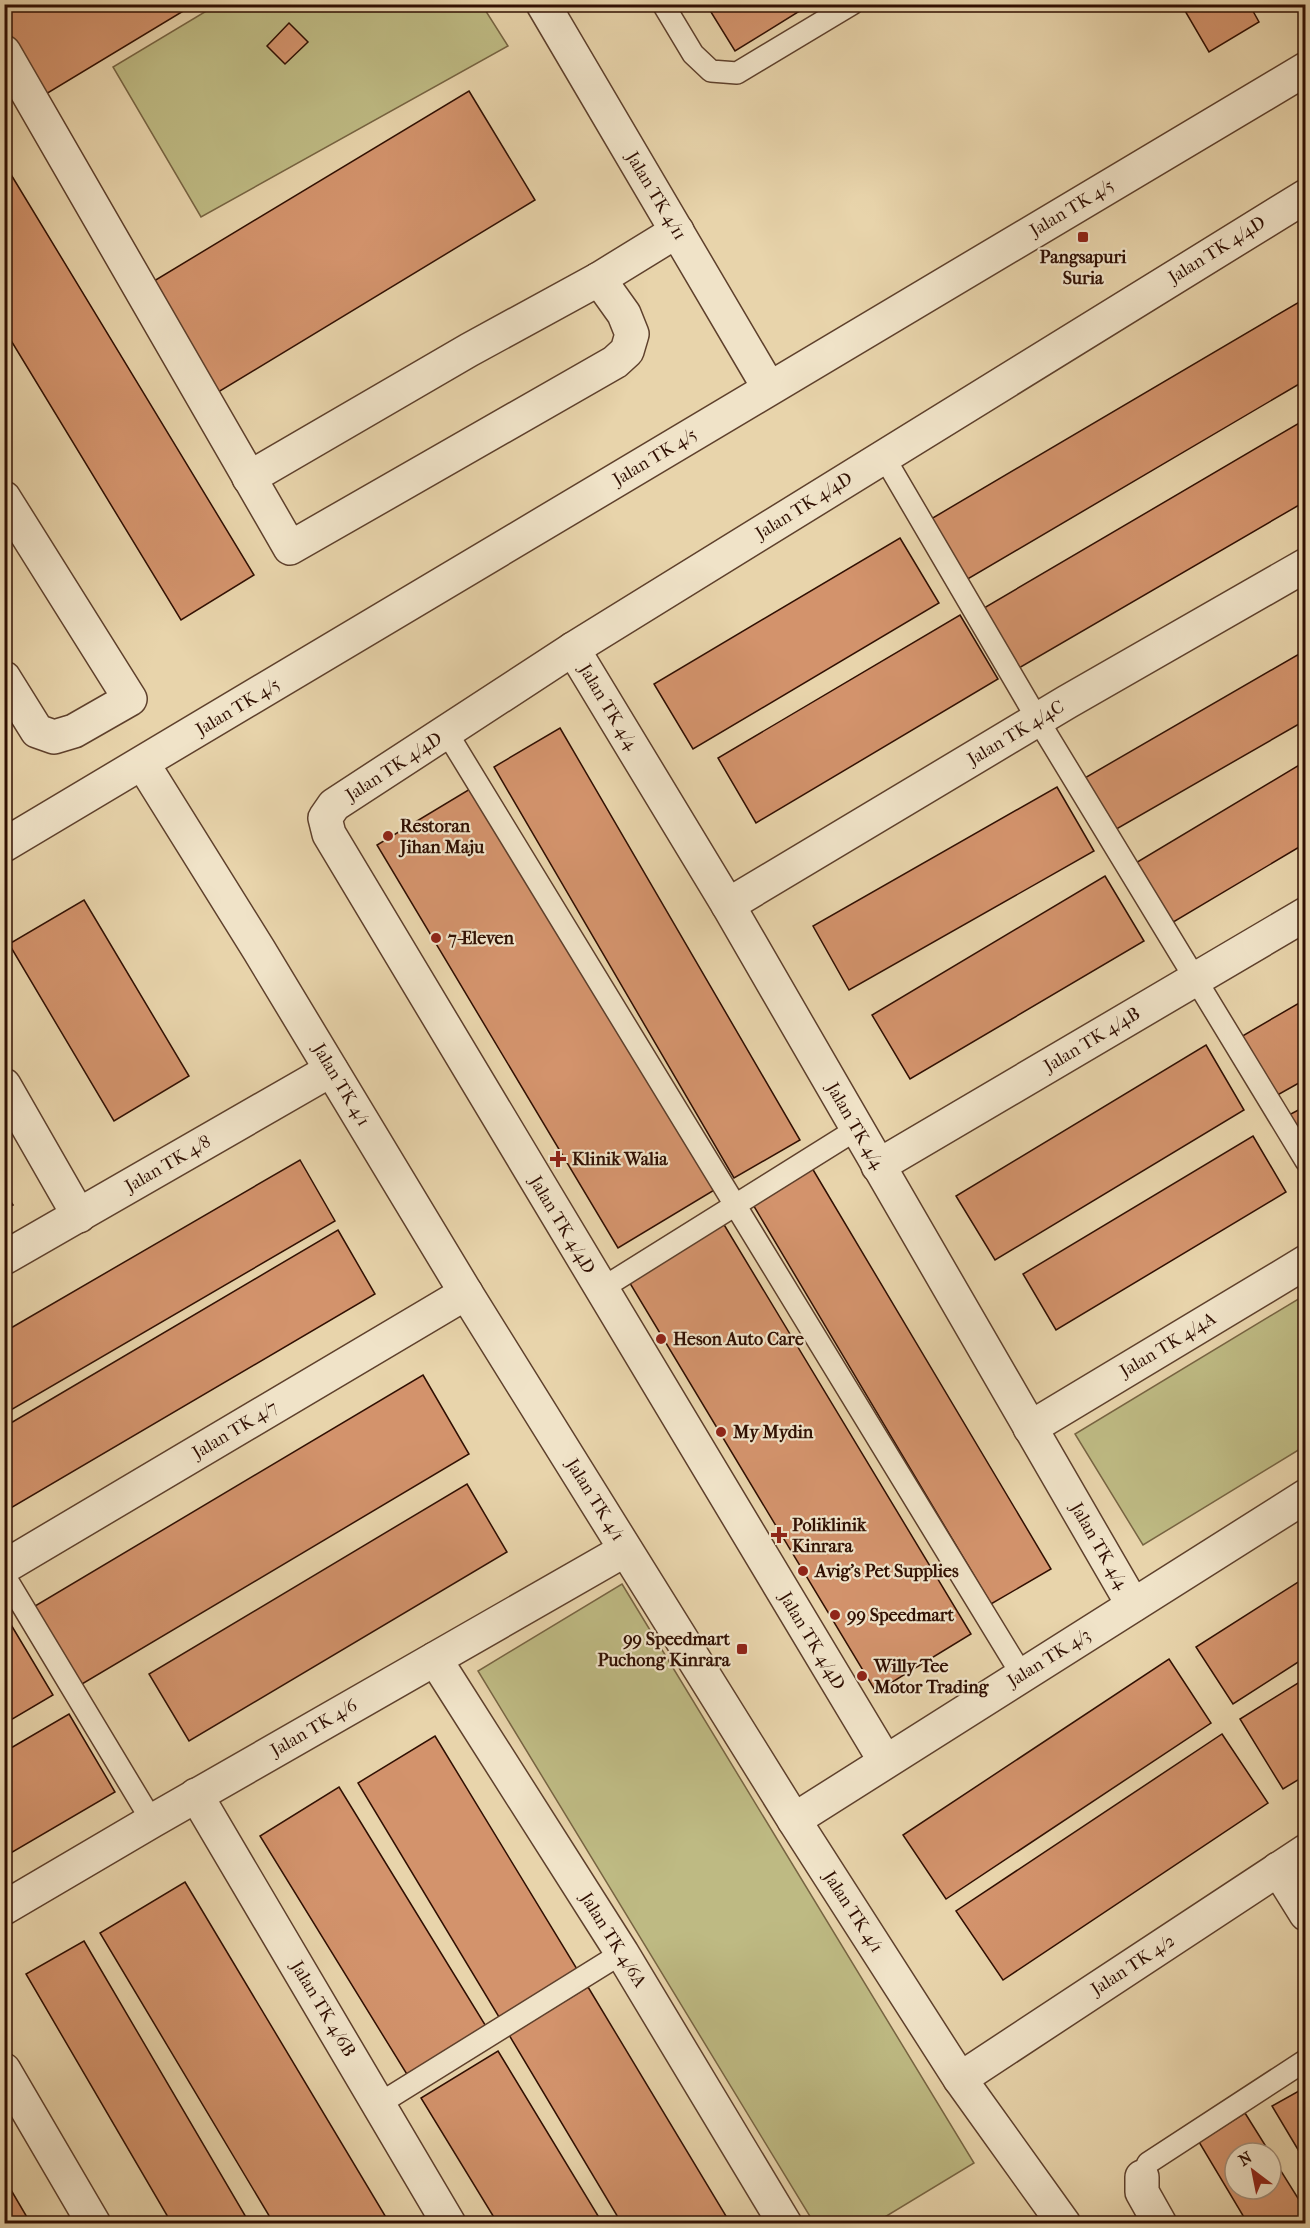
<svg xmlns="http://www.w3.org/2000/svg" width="1310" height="2228" viewBox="0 0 1310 2228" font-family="'IM FELL French Canon',serif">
	<rect width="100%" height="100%" fill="#e8d4ab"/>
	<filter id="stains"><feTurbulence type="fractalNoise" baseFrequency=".00333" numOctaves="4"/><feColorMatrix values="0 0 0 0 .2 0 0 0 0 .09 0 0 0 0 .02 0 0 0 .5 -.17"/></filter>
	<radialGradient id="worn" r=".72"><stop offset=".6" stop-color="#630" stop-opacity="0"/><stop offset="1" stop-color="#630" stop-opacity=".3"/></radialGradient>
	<g fill="#beba83" stroke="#776442" stroke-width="1.5">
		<path d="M218,4l264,1 26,41 -307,171 -88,-150z"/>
		<path d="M1305,1295v151l-162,99 -68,-111z"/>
		<path d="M622,1584l352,579 -99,60h-61l-336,-552z"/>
	</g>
	<g fill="#d3936c" stroke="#300f02" stroke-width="1.5">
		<path d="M4,4h191l-149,90 -42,-69z"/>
		<path d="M706,4h105l-76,47z"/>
		<path d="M1181,4h68l10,18 -50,30z"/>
		<path d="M289,23l19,19 -23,22 -18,-18z"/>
		<path d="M469,91l66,109 -320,194 -66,-110z"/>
		<path d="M4,163l250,412 -73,45 -177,-291z"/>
		<path d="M1306,298v82l-340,200 -35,-61z"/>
		<path d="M1306,419v82l-287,167 -35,-60z"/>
		<path d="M900,538l39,65 -246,146 -39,-65z"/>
		<path d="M960,615l38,64 -242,144 -38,-65z"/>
		<path d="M1306,650v70l-193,111 -30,-52z"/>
		<path d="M560,728l240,412 -66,38 -240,-411z"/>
		<path d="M1306,761v82l-136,81 -36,-60z"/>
		<path d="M475,786l241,403 -98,59 -241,-403z"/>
		<path d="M1057,787l37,64 -245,139 -36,-64z"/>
		<path d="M1105,876l39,65 -234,138 -38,-64z"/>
		<path d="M84,900l105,176 -75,45 -105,-177z"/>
		<path d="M1306,999v80l-32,18 -35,-59z"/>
		<path d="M1206,1045l38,65 -249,150 -39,-64z"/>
		<path d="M1306,1106v47l-21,-36z"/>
		<path d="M1253,1136l33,56 -230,138 -33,-56z"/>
		<path d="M300,1160l35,61 -331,193v-82z"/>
		<path d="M812,1168l239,401 -60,35 -239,-401z"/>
		<path d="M4,1191l9,14 -9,5z"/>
		<path d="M723,1223l248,411 -95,58 -248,-412z"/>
		<path d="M338,1230l37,64 -371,218v-85z"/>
		<path d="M423,1375l46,79 -392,233 -47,-78z"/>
		<path d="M467,1484l40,68 -318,189 -40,-67z"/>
		<path d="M1306,1577v80l-73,47 -37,-57z"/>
		<path d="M10,1623l43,72 -49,29v-97z"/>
		<path d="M1169,1659l42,64 -265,176 -43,-64z"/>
		<path d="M1306,1678v97l-23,14 -43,-70z"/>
		<path d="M69,1714l46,78 -111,65v-105z"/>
		<path d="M1222,1734l46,69 -265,177 -47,-69z"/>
		<path d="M435,1736l145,238 -78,48 -144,-239z"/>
		<path d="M339,1787l148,241 -79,48 -148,-240z"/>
		<path d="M185,1882l205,342h-116l-174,-291z"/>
		<path d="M84,1941l166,283h-78l-146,-250z"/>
		<path d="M588,1987l141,234 -4,3h-103l-113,-189z"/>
		<path d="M498,2051l105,173h-105l-77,-126z"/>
		<path d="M1306,2087v76l-34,-57z"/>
		<path d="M1245,2113l25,40h-35v36h36v-34l35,56v13h-58l-49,-82z"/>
		<path d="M4,2178l27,46h-27z"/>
	</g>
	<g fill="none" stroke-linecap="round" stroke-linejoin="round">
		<defs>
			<g id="lane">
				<path d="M663,4l30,50 18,17 26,2 115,-69"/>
				<path d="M884,457l154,263 268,441"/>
				<path d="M447,733l575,942"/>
				<path d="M601,1289l256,-160"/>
				<path d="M4,1575l148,246"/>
				<path d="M379,2104l243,-151"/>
				<path d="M1142,2177l6,-14 158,-103"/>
			</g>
			<g id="street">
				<path d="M543,4l226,384"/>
				<path d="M4,52l286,496 325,-186 12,-11 5,-17 -8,-20 -25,-35"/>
				<path d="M249,478l220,-128 130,-71 78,-48"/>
				<path d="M4,498l126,201 -56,32 -20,6 -17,-6 -33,-53"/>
				<path d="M573,649l155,256 405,700"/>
				<path d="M143,764l116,186 207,343 328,527 166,259 104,145"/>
				<path d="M4,845l1302,-776"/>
				<path d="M728,905l339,-203 239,-137"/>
				<path d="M4,1085l75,131"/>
				<path d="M878,1166l428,-252"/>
				<path d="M4,1258l327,-188"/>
				<path d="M1030,1428l276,-166"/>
				<path d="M4,1567l462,-274"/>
				<path d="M435,1659l187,294 163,271"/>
				<path d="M885,1761l-556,-927 -4,-16 9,-13 239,-156 733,-453"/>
				<path d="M196,1795l253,429"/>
				<path d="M794,1820l512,-324"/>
				<path d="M1278,1869l28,45"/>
				<path d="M4,1908l148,-87 473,-271"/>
				<path d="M4,2070l90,154"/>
				<path d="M960,2079l346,-228"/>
				<path d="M1142,2177v15l18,32"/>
			</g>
		</defs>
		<use href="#lane" stroke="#5e402c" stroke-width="24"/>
		<use href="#street" stroke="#5e402c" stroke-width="36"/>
		<use href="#lane" stroke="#f0e3c8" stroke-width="21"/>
		<use href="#street" stroke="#f0e3c8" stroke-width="33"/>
	</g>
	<g fill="#8f2418" stroke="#f0e3c8" stroke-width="2">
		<rect x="1077" y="231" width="12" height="12" rx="3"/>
		<circle cx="388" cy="836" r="6"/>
		<circle cx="436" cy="938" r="6"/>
		<path d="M555 1150h6v6h6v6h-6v6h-6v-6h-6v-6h6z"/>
		<circle cx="661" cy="1339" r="6"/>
		<circle cx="721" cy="1432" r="6"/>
		<path d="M776 1526h6v6h6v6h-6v6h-6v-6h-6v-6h6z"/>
		<circle cx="803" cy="1571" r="6"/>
		<circle cx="835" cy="1615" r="6"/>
		<rect x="736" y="1643" width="12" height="12" rx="3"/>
		<circle cx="862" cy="1676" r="6"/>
	</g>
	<g text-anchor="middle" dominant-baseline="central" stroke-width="4.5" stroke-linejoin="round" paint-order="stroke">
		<g font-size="18" fill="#300f02" stroke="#f0e3c8">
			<text transform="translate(656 196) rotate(59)">Jalan TK 4/11</text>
			<text transform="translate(1072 208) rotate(-31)">Jalan TK 4/5</text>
			<text transform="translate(1217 250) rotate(-32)">Jalan TK 4/4D</text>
			<text transform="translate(655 457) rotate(-31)">Jalan TK 4/5</text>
			<text transform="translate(804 506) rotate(-32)">Jalan TK 4/4D</text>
			<text transform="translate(238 707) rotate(-31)">Jalan TK 4/5</text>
			<text transform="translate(608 707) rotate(59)">Jalan TK 4/4</text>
			<text transform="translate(1016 733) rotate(-31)">Jalan TK 4/4C</text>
			<text transform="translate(394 767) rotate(-33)">Jalan TK 4/4D</text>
			<text transform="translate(1092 1040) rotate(-31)">Jalan TK 4/4B</text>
			<text transform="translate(341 1085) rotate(59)">Jalan TK 4/1</text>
			<text transform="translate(855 1126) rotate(60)">Jalan TK 4/4</text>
			<text transform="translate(168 1164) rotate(-30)">Jalan TK 4/8</text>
			<text transform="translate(562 1225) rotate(59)">Jalan TK 4/4D</text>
			<text transform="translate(1168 1345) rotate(-31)">Jalan TK 4/4A</text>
			<text transform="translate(235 1430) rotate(-31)">Jalan TK 4/7</text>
			<text transform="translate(595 1500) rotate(58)">Jalan TK 4/1</text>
			<text transform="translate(1099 1546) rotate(60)">Jalan TK 4/4</text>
			<text transform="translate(812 1641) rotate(59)">Jalan TK 4/4D</text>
			<text transform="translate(1049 1658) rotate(-32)">Jalan TK 4/3</text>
			<text transform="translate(314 1728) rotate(-30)">Jalan TK 4/6</text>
			<text transform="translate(853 1912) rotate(57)">Jalan TK 4/1</text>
			<text transform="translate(613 1940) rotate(58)">Jalan TK 4/6A</text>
			<text transform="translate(1133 1965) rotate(-33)">Jalan TK 4/2</text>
			<text transform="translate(323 2009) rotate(59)">Jalan TK 4/6B</text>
		</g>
		<g font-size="18" font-weight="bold" fill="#300f02" stroke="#f0e3c8" text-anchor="start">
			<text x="1083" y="257" text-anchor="middle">Pangsapuri<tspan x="1083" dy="21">Suria</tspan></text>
			<text x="400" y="826">Restoran<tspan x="400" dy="21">Jihan Maju</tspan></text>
			<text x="448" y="938">7-Eleven</text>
			<text x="572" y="1159">Klinik Walia</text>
			<text x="673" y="1339">Heson Auto Care</text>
			<text x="733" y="1432">My Mydin</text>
			<text x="792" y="1525">Poliklinik<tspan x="792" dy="21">Kinrara</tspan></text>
			<text x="815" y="1571">Avig's Pet Supplies</text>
			<text x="847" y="1615">99 Speedmart</text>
			<text x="730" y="1639" text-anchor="end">99 Speedmart<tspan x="730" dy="21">Puchong Kinrara</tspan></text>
			<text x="874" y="1666">Willy Tee<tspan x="874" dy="21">Motor Trading</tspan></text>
		</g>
	</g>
	<rect width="1310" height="2228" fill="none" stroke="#e8d4ab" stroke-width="24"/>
	<rect x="6" y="6" width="1298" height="2216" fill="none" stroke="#300f02" stroke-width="3"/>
	<rect x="12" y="12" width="1286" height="2204" fill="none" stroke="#300f02" stroke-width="1.5"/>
	<g transform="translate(1253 2171) rotate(328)"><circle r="28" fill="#f0e3c8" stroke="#a38e79" stroke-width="1.5"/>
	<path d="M0-4.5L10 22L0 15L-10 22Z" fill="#8f2418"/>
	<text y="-9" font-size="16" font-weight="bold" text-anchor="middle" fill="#300f02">N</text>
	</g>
	<rect width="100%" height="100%" filter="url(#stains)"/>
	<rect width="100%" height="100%" fill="url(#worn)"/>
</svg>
